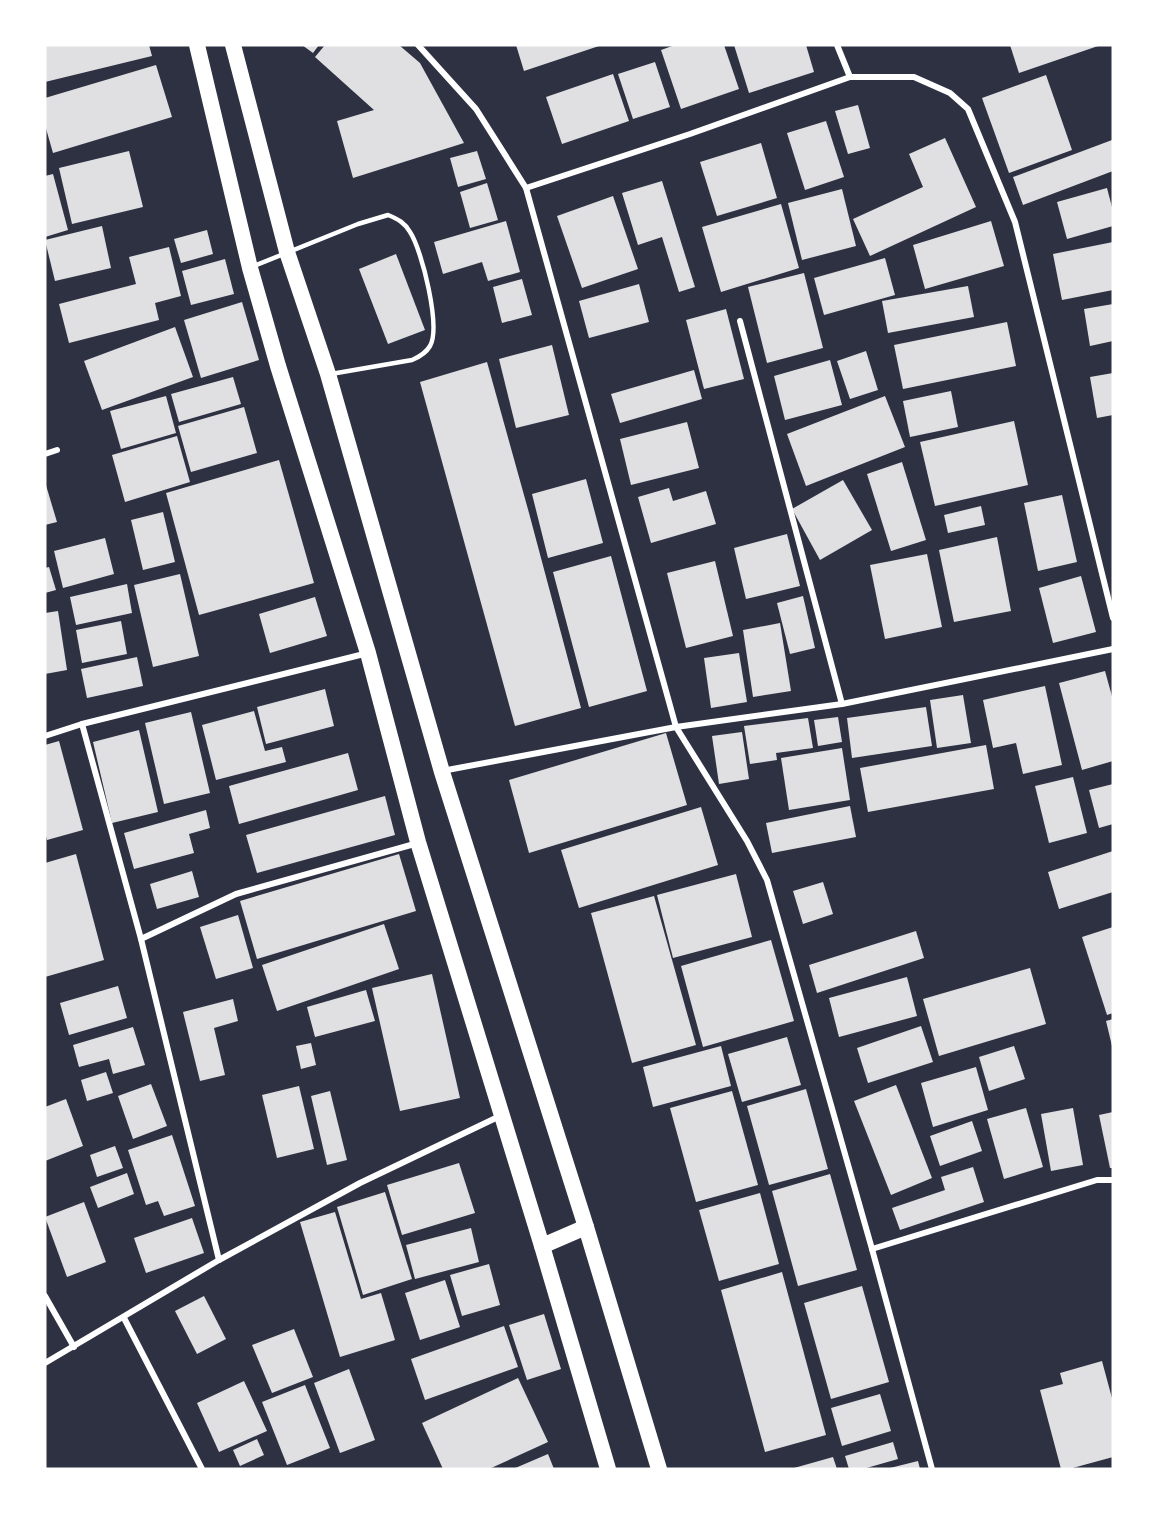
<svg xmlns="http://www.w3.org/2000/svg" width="1158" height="1514" viewBox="0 0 1158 1514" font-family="Poppins,sans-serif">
	<rect width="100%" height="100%" fill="#2d3142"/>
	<g fill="#e0e0e3">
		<path d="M45,45h104l3,11 -107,26z"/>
		<path d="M302,45h17l-6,8z"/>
		<path d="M325,45h74l21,18 44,80 -111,35 -16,-57 37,-11 -59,-53z"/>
		<path d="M516,45h86l-78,26z"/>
		<path d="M675,45h49l15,44 -58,20 -20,-59z"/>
		<path d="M734,45h72l8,27 -65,21z"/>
		<path d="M1010,45h91l-82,28z"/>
		<path d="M655,62l15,45 -37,12 -15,-45z"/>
		<path d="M156,65l16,52 -119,36 -8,-28v-27z"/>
		<path d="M613,74l16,47 -67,23 -16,-47z"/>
		<path d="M1046,75l26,75 -63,23 -27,-75z"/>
		<path d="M858,105l12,43 -22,6 -13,-43z"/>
		<path d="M826,121l18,56 -39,13 -18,-57z"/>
		<path d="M945,138l31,69 -106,49 -17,-37 70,-32 -14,-33z"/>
		<path d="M1112,140l1,31 -90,34 -10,-28z"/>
		<path d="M761,143l16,55 -60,18 -17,-54z"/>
		<path d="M129,151l14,56 -71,17 -13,-56z"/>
		<path d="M477,151l9,28 -28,8 -8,-29z"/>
		<path d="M53,174l15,56 -23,7v-61z"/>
		<path d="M662,181l33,106 -16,5 -17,-55 -24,8 -16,-52z"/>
		<path d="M487,183l11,37 -28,8 -10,-36z"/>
		<path d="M1107,188l6,23v15l-46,13 -10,-37z"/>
		<path d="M842,189l14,57 -54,14 -14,-57z"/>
		<path d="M613,196l25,73 -56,19 -25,-72z"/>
		<path d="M781,204l18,64 -78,24 -19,-65z"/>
		<path d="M506,221l14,51 -32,9 -6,-19 -39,12 -9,-32z"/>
		<path d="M991,221l13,45 -79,23 -12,-44z"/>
		<path d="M102,226l9,42 -56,13 -10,-41z"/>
		<path d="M207,230l6,24 -32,9 -7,-24z"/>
		<path d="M1113,242v48l-51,10 -9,-46z"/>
		<path d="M169,247l12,49 -26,7 4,17 -90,23 -10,-39 77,-20 -7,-27z"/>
		<path d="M396,254l29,76 -37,14 -29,-75z"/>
		<path d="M885,258l10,37 -71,20 -10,-37z"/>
		<path d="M225,259l9,35 -43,11 -9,-34z"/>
		<path d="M804,273l19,75 -56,15 -19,-76z"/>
		<path d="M522,279l10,36 -30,8 -9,-36z"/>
		<path d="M639,284l10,38 -60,16 -10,-37z"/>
		<path d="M968,286l6,31 -86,16 -6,-32z"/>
		<path d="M242,302l17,58 -58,18 -17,-58z"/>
		<path d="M1113,304v37l-23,5 -6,-37z"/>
		<path d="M726,309l18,70 -40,10 -18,-69z"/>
		<path d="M1007,322l9,44 -113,23 -9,-44z"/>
		<path d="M175,327l18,50 -91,33 -18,-49z"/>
		<path d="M552,345l17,70 -53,13 -17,-69z"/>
		<path d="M866,351l12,39 -28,9 -13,-38z"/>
		<path d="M830,360l12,45 -57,15 -11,-44z"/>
		<path d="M487,362l42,151 52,195 -66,18 -95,-344z"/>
		<path d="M694,370l8,29 -82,24 -9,-29z"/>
		<path d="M1113,373v42l-16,3 -7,-41z"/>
		<path d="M233,377l8,27 -62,18 -8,-28z"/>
		<path d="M951,391l7,36 -48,10 -7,-36z"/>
		<path d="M166,396l10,37 -55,16 -11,-38z"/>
		<path d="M885,396l20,51 -99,39 -19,-52z"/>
		<path d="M244,407l13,46 -66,19 -13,-46z"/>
		<path d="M1014,421l14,64 -93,21 -15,-64z"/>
		<path d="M687,422l12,46 -68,17 -11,-46z"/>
		<path d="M177,436l13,46 -65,20 -13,-47z"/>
		<path d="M279,460l35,123 -115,32 -33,-122z"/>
		<path d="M902,462l24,78 -35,11 -24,-77z"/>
		<path d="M586,479l17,64 -55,15 -16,-64z"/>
		<path d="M843,480l29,50 -52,30 -28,-51z"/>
		<path d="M45,482l12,40 -12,3z"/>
		<path d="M669,488l4,13 33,-10 10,33 -65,19 -13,-46z"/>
		<path d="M1062,495l15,67 -39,9 -14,-68z"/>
		<path d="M981,506l4,19 -37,8 -4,-18z"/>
		<path d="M163,512l12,50 -32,8 -12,-50z"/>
		<path d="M787,534l13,52 -54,13 -12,-51z"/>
		<path d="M997,537l14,74 -57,11 -15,-72z"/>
		<path d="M105,538l9,36 -51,14 -9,-37z"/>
		<path d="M927,554l15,73 -57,12 -15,-74z"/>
		<path d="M611,556l36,135 -58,16 -36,-135z"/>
		<path d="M715,561l18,75 -47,12 -19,-75z"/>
		<path d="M49,567l7,23 -11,3v-25z"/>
		<path d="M180,574l19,82 -46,11 -19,-82z"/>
		<path d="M1081,576l15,56 -43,11 -14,-55z"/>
		<path d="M127,584l5,29 -56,12 -6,-28z"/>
		<path d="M803,596l12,52 -25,6 -13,-51z"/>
		<path d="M315,597l12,39 -57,17 -11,-39z"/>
		<path d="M58,611l9,59 -22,4v-61z"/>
		<path d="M121,621l6,33 -45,9 -6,-33z"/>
		<path d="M780,623l11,68 -38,6 -10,-67z"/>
		<path d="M739,653l8,49 -36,6 -7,-50z"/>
		<path d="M137,657l6,29 -56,12 -6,-29z"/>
		<path d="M1105,671l8,29v61l-31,9 -23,-87z"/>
		<path d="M1045,686l17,79 -39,9 -7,-31 -23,5 -10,-48z"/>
		<path d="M325,689l9,37 -68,18 -9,-37z"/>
		<path d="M963,695l8,48 -34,5 -7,-48z"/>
		<path d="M926,707l6,39 -80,12 -5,-40z"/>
		<path d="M254,711l11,40 17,-4 4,15 -70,18 -14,-55z"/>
		<path d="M191,712l19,81 -46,11 -19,-81z"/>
		<path d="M838,717l4,25 -24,4 -4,-26z"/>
		<path d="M808,718l5,30 -37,5 1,7 -27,4 -6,-38z"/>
		<path d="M139,730l19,82 -46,11 -19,-81z"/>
		<path d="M742,732l7,47 -30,5 -7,-48z"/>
		<path d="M666,733l21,72 -158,48 -20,-73z"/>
		<path d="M59,741l24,89 -36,10 -2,-8v-87z"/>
		<path d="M986,745l8,44 -126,23 -8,-44z"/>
		<path d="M842,748l8,52 -61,10 -8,-52z"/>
		<path d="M348,753l10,37 -119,34 -10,-38z"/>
		<path d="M1073,777l14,56 -38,10 -14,-57z"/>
		<path d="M1113,784v40l-14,4 -10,-38z"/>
		<path d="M385,796l10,39 -138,38 -11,-38z"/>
		<path d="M850,806l6,31 -84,16 -6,-30z"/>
		<path d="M701,807l17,58 -139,43 -18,-58z"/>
		<path d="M206,810l4,18 -21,6 5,19 -60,16 -10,-36z"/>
		<path d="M1113,851v41l-54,17 -11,-37z"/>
		<path d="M76,854l28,106 -59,17v-114z"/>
		<path d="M399,854l17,57 -159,48 -17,-58z"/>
		<path d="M192,871l7,26 -42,12 -7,-25z"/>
		<path d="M736,874l16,63 -79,21 -16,-63z"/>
		<path d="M823,882l10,32 -30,10 -10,-33z"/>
		<path d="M654,896l42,149 -64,18 -41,-150z"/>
		<path d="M238,915l15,53 -37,11 -16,-52z"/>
		<path d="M384,924l15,45 -122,42 -15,-46z"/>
		<path d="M1113,927v86l-6,2 -25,-78z"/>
		<path d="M916,931l8,27 -107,35 -8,-28z"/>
		<path d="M771,940l23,81 -91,26 -22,-81z"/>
		<path d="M1030,968l16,56 -107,32 -16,-57z"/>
		<path d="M432,974l28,124 -60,13 -28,-123z"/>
		<path d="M907,977l10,39 -78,21 -10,-39z"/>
		<path d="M118,986l9,32 -58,17 -9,-32z"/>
		<path d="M366,990l9,31 -60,16 -8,-30z"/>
		<path d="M233,999l5,22 -24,7 11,47 -25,6 -17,-69z"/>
		<path d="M1113,1019v27h-1l-6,-25z"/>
		<path d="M921,1026l12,36 -65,21 -11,-35z"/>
		<path d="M133,1027l12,38 -32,9 -4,-15 -30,8 -6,-22z"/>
		<path d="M787,1037l14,48 -59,17 -14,-48z"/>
		<path d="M311,1043l5,22 -15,4 -5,-23z"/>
		<path d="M721,1046l10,40 -78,21 -10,-40z"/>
		<path d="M1014,1046l11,33 -36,12 -10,-34z"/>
		<path d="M976,1067l12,43 -55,17 -12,-44z"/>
		<path d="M106,1072l7,21 -26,8 -6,-21z"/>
		<path d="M151,1084l16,42 -34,13 -15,-43z"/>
		<path d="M896,1085l36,93 -41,17 -37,-94z"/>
		<path d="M299,1086l15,63 -37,9 -15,-63z"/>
		<path d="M806,1089l22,80 -59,16 -22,-79z"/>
		<path d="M330,1091l17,69 -20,5 -16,-69z"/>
		<path d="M732,1091l26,94 -62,17 -26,-94z"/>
		<path d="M66,1099l17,47 -38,15v-54z"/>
		<path d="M1026,1108l17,59 -39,12 -17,-60z"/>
		<path d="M1073,1108l10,57 -32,6 -10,-57z"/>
		<path d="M1113,1112v56h-3l-11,-53z"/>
		<path d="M972,1121l10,30 -42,15 -10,-30z"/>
		<path d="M172,1135l23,71 -31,10 -6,-15 -12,4 -18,-55z"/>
		<path d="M115,1146l8,22 -26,9 -7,-22z"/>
		<path d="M459,1163l16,50 -73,22 -15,-50z"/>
		<path d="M973,1167l11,35 -84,28 -8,-22 53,-18 -4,-13z"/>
		<path d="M127,1173l7,21 -36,14 -8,-21z"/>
		<path d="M830,1174l27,96 -59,16 -26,-95z"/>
		<path d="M385,1192l27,87 -49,16 -26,-88z"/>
		<path d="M760,1193l19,71 -60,17 -20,-71z"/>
		<path d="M84,1202l22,60 -39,15 -22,-60z"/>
		<path d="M335,1212l26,87 20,-6 14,47 -55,17 -40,-135z"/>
		<path d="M192,1218l12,35 -58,20 -12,-35z"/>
		<path d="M471,1228l8,34 -64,17 -9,-34z"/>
		<path d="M489,1264l11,41 -38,11 -12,-41z"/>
		<path d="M782,1272l44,163 -61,17 -44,-162z"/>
		<path d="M445,1280l15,47 -40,13 -15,-47z"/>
		<path d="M862,1286l27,96 -58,17 -27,-96z"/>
		<path d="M204,1296l22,43 -29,15 -22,-43z"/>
		<path d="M544,1314l17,55 -34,11 -18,-55z"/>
		<path d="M504,1326l14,41 -93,33 -14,-41z"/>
		<path d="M294,1329l19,48 -41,16 -20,-48z"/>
		<path d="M1102,1361l11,41v55l-44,12h-8l-21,-79 23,-6 -3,-11z"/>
		<path d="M349,1369l26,71 -35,13 -26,-70z"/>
		<path d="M518,1378l30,64 -59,27h-46l-21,-46z"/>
		<path d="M244,1381l23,50 -48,21 -22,-49z"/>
		<path d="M305,1385l25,63 -43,17 -25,-63z"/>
		<path d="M880,1394l11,37 -49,15 -11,-38z"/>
		<path d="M257,1439l7,16 -24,11 -7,-16z"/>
		<path d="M893,1442l5,17 -35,10h-14l-4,-13z"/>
		<path d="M548,1454l6,15h-41z"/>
		<path d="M833,1457l4,12h-42l-1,-1z"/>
		<path d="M918,1461l2,8h-29l-1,-1z"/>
	</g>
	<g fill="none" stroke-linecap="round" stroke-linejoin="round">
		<path stroke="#fff" stroke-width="4.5" d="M254,266l104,-42 30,-9c10,4 17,8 22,17 12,18 31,95 20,114 -4,7 -11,11 -18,14l-81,14"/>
		<g stroke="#fff" stroke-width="6">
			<path d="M418,45l58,64 50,79 150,539 71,114 20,39 105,369 60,220"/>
			<path d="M837,45l13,32"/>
			<path d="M526,188l164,-54 160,-57h64l36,16 18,16 47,113 98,396"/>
			<path d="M740,321l102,383"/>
			<path d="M45,454l12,-4"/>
			<path d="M82,724l59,215 78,321"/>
			<path d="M45,736l37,-12 286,-71"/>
			<path d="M442,771l234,-44 166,-23 271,-55"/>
			<path d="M141,939l95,-45 182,-51"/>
			<path d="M872,1249l225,-69h16"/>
			<path d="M45,1296l29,51"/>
			<path d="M124,1318l78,151"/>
			<path d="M45,1363l174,-103 141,-77 140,-67"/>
		</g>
		<g stroke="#fff" stroke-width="16">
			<path d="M197,45l53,223 28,98 90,287 50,189 124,404 66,223"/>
			<path d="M233,45l54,207 41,122 114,398 144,455 73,242"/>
			<path d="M542,1246l44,-19"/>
		</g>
	</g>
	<rect width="1158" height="1514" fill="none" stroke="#ffffff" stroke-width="93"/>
</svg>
